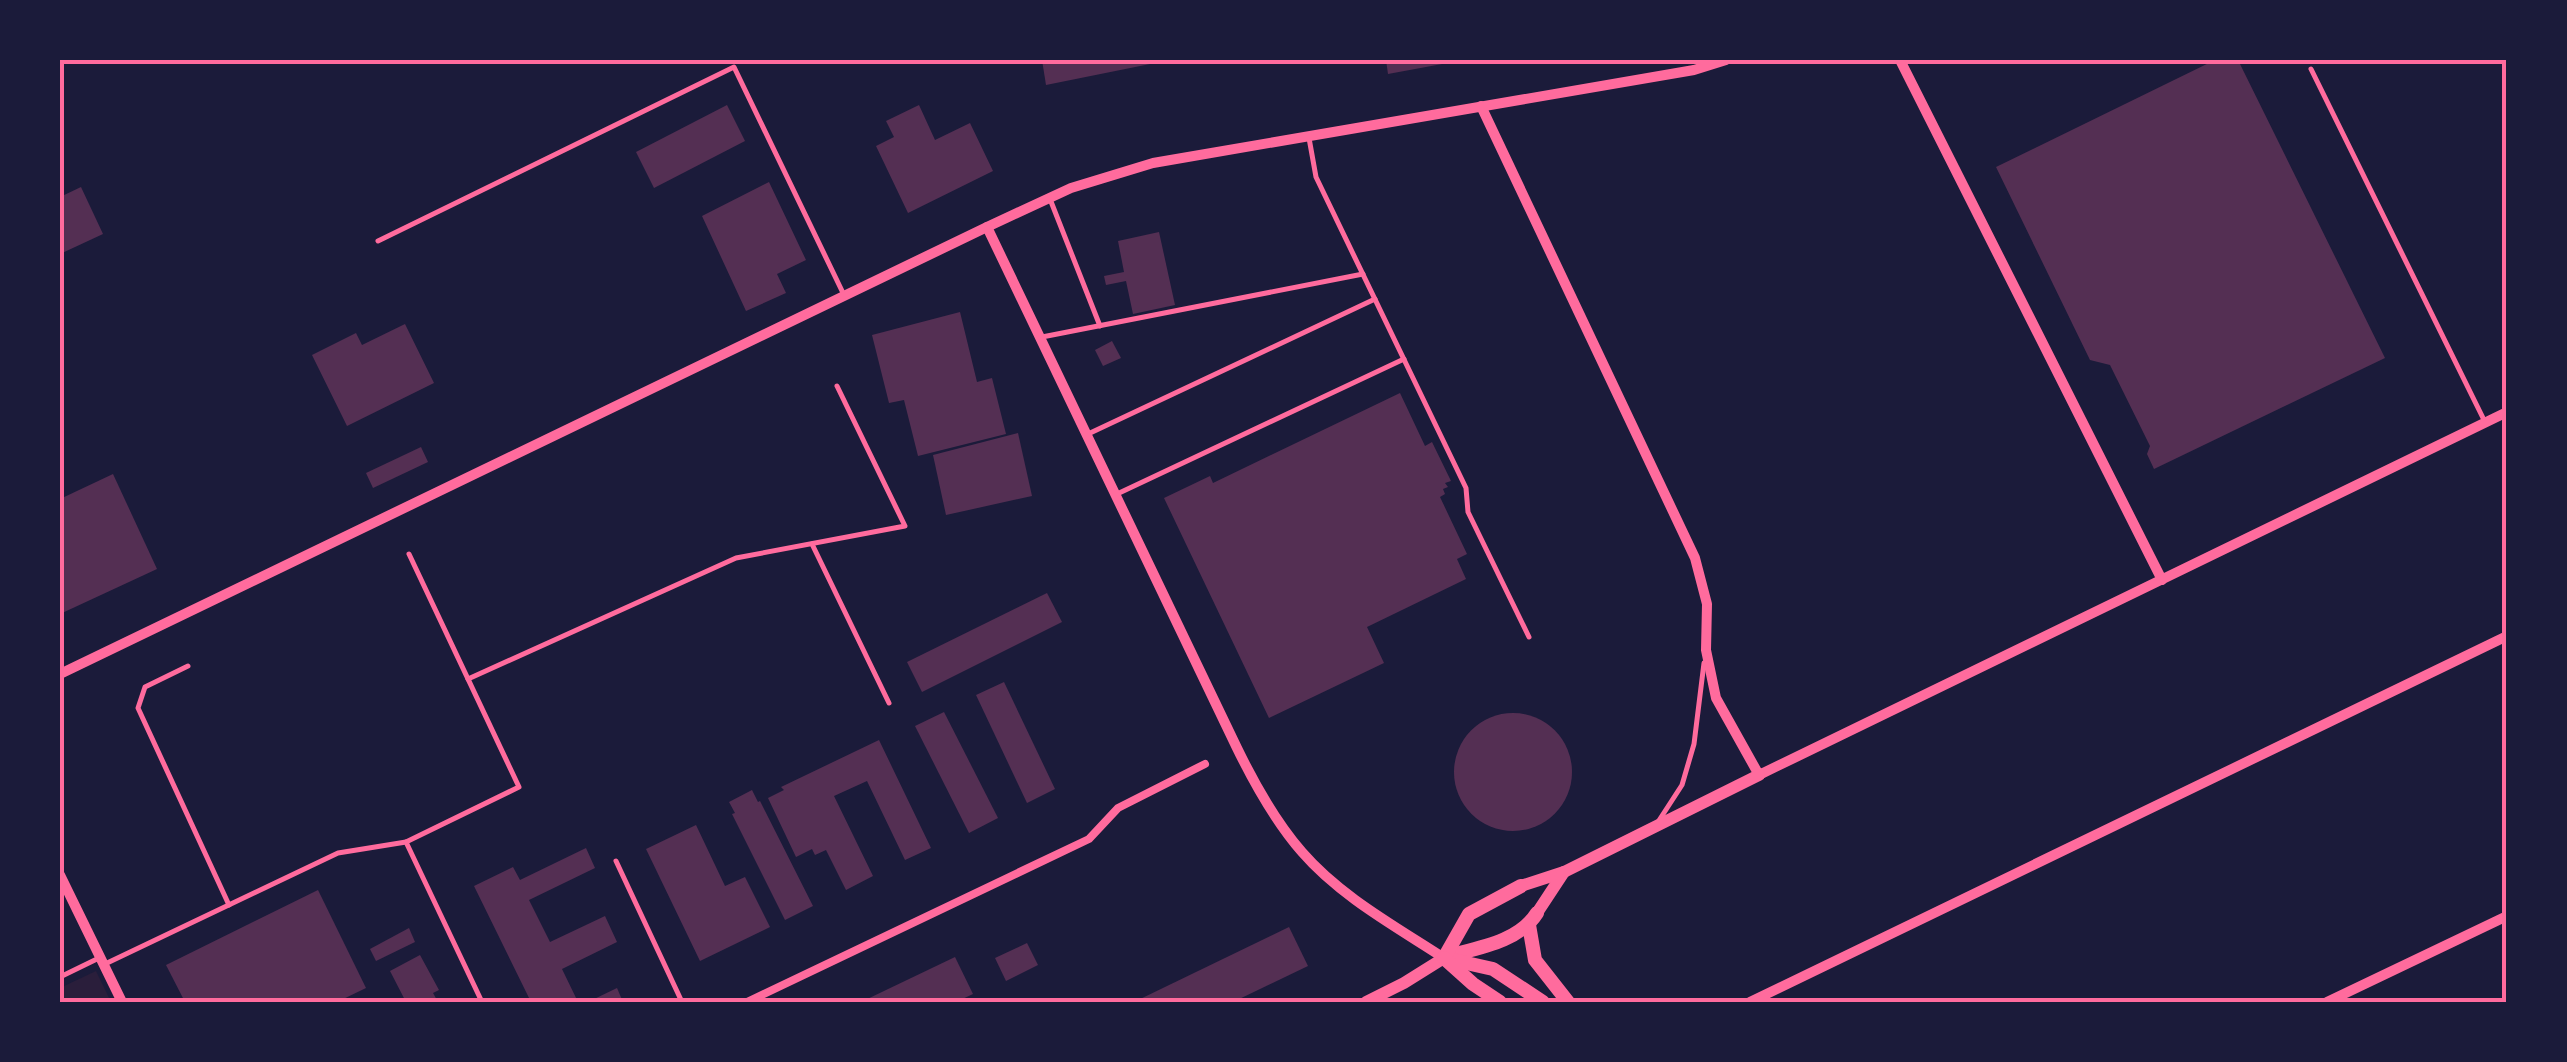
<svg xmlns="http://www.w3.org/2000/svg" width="2567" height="1062" viewBox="0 0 2567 1062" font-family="'Crimson Pro',serif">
	<rect width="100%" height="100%" fill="#1b1b3a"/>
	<path fill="#2a1e3b" d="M96,971l15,31h-51v-14z"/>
	<g fill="#542f53">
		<path d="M1042,60h118v2l-114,23z"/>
		<path d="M1386,60h67v2l-65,12z"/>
		<path d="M2215,60h23l147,298 -231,111 -7,-15 3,-8 -40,-81 -20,-5 -94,-193z"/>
		<path d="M727,105l18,36 -91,47 -18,-36z"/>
		<path d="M919,105l16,35 35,-17 23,48 -85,42 -32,-67 18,-9 -8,-16z"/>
		<path d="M769,182l37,78 -29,14 9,19 -40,18 -44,-95z"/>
		<path d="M81,187l22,47 -43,20v-57z"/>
		<path d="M1159,232l16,73 -42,9 -7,-33 -20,4 -2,-9 20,-4 -6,-31z"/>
		<path d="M960,312l17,70 15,-4 14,56 -88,22 -14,-56 -15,3 -17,-68z"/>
		<path d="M405,324l29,59 -87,43 -35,-71 44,-22 6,12z"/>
		<path d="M1112,341l9,17 -18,8 -8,-16z"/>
		<path d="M1400,393l25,53 7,-4 19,39 -6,2 3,4 -5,2 2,5 -5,3 27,57 -10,5 9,20 -99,48 17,36 -115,55 -105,-220 46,-22 3,7z"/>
		<path d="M1018,433l14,63 -86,19 -13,-60z"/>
		<path d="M421,447l7,15 -55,26 -7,-15z"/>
		<path d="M113,474l44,95 -97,45v-115z"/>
		<path d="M1047,593l15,29 -140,70 -15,-30z"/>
		<path d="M1004,682l51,107 -28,14 -51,-108z"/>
		<path d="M944,712l54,106 -29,15 -54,-107z"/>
		<circle cx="1513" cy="772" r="59"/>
		<path d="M879,740l52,108 -26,12 -38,-79 -33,15 39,80 -27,14 -20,-40 -11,5 -3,-6 -16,8 -28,-59 16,-8 -3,-3z"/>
		<path d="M752,790l6,12 2,-1 53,105 -28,14 -53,-106 3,-1 -6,-11z"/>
		<path d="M696,825l29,61 20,-9 25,50 -70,34 -54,-112z"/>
		<path d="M586,848l9,20 -66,32 21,42 55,-26 12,26 -55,27 16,33h-47l-57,-116 39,-19 7,13z"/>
		<path d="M318,890l48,98 -29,14h-152l-19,-37z"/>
		<path d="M1289,927l19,39 -75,36h-99z"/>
		<path d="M409,928l6,14 -39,19 -6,-12z"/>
		<path d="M1027,943l11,22 -32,16 -11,-23z"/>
		<path d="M420,955l19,35 -6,3 5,9h-32l-16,-31z"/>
		<path d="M955,957l18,37 -17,8h-95z"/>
		<path d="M617,988l6,14h-35z"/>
	</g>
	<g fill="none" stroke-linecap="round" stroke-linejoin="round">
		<g stroke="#ff6b9d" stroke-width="5">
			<path d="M2311,69l174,353"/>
			<path d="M1309,138l7,39 150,311 2,24 61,125"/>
			<path d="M1050,199l50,127"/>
			<path d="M378,241l356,-174 110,228"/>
			<path d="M1042,337l321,-63"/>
			<path d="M1088,434l287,-135"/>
			<path d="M1117,494l287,-135"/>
			<path d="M812,544l77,159"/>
			<path d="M409,554l110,233 -113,55 76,160"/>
			<path d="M188,666l-43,21 -7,21 91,197"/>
			<path d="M468,679l268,-121 169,-32 -68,-140"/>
			<path d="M1658,822l24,-37 12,-41 10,-81"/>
			<path d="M616,861l66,141"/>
			<path d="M105,964l233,-111 68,-11"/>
			<path d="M60,977l39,-19"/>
		</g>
		<path stroke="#ff6b9d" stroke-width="8" d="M747,1002l342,-163 29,-31 87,-44"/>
		<g stroke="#ff6b9d" stroke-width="10">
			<path d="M1900,60l262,520"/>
			<path d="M1481,106l214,452 12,46 -1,46 10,48 43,77 748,-363"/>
			<path d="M987,227l250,521c18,37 38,73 65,104 38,44 93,74 142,106"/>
			<path d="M60,674l927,-447 84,-39 82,-25 541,-93 32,-10"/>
			<path d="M60,875l62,127"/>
			<path d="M1750,1002l757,-366"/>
			<path d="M2327,1002l180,-86"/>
		</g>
		<g stroke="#ff6b9d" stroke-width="12">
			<path d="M1521,886l43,-14 195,-97"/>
			<path d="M1537,913l27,-41"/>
			<path d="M1366,1002l38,-19 40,-25"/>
		</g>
		<g stroke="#ff6b9d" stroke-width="14">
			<path d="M1529,925l6,35 33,42"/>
			<path d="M1444,957c32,-9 74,-14 93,-44"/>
			<path d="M1444,958l49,11 50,33"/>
			<path d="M1444,958l25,-44 52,-28"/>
			<path d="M1444,958l29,26 27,18"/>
		</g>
	</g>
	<rect width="2567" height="1062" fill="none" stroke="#1b1b3a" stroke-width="125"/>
	<rect x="62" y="62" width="2442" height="938" fill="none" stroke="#ff6b9d" stroke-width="4"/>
</svg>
